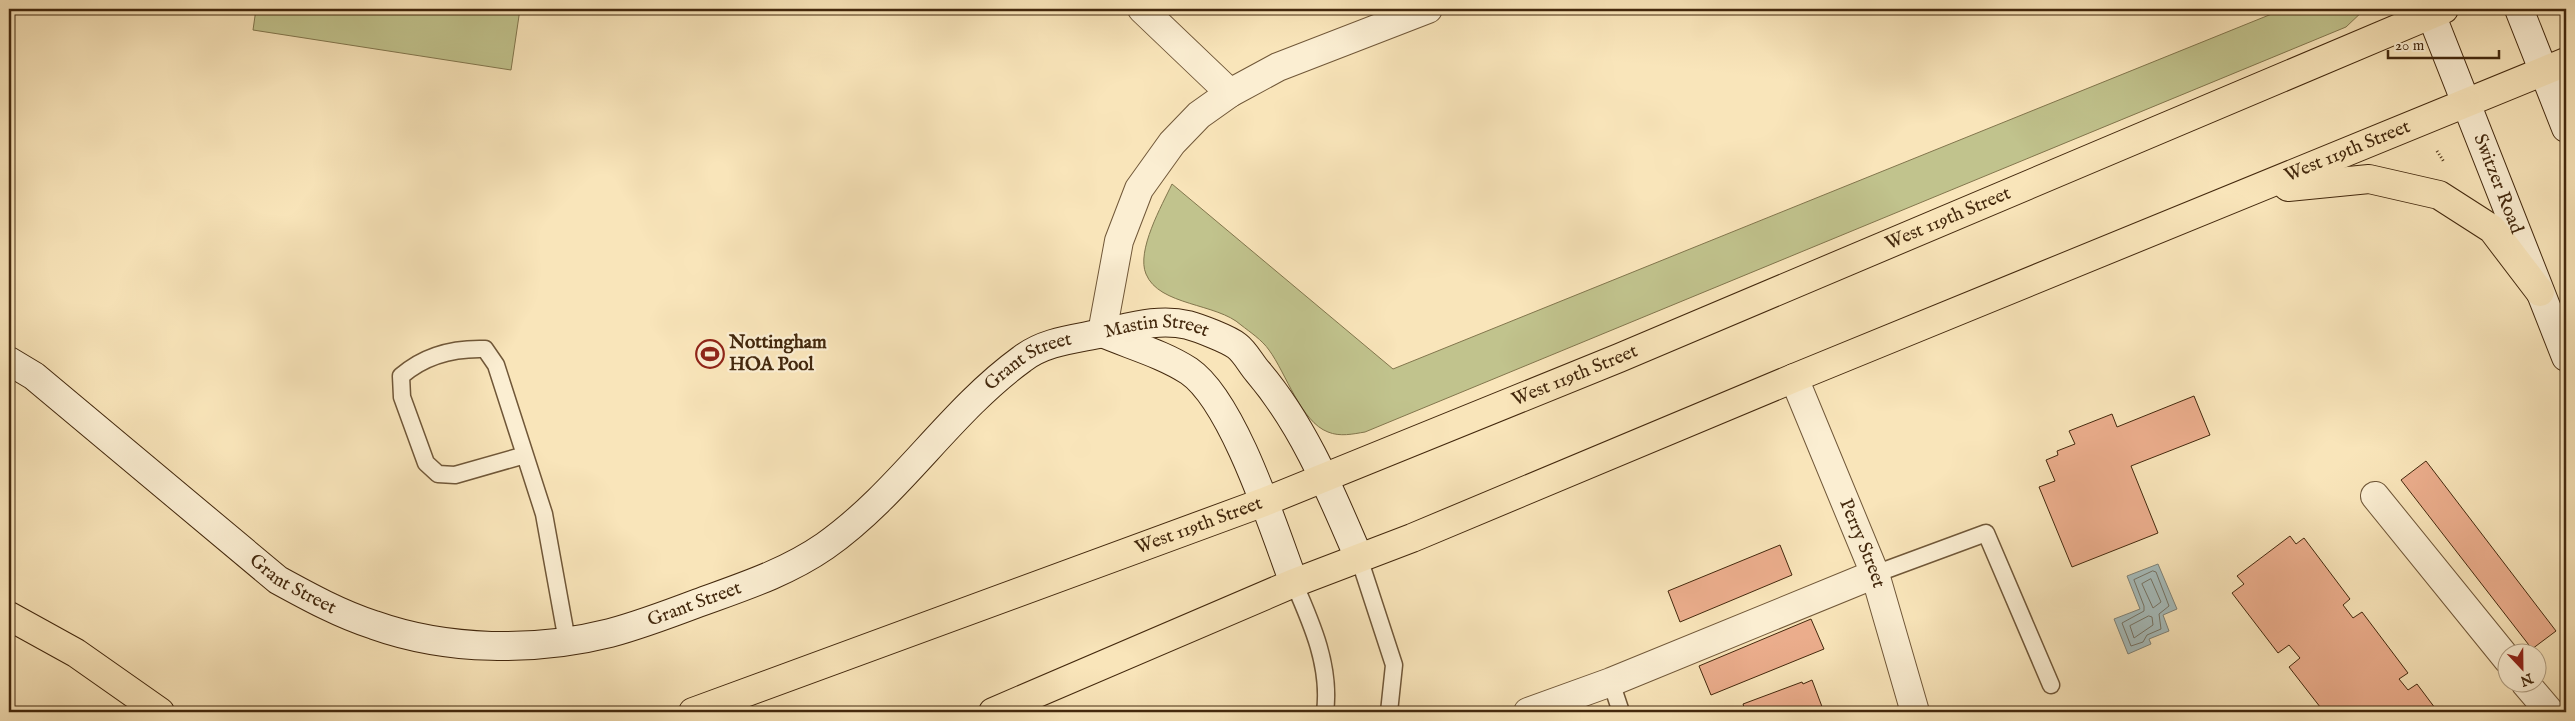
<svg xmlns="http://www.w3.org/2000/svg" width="2575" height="721" viewBox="0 0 2575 721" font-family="'IM FELL English',serif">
	<rect width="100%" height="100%" fill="#f9e5ba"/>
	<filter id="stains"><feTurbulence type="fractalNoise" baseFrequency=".004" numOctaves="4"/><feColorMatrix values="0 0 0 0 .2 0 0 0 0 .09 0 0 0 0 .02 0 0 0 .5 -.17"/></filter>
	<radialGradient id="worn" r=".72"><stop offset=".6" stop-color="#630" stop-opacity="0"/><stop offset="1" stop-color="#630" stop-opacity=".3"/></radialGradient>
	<g fill="#c1c38d" stroke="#82764d">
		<path d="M256,9h264l-9,61 -258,-40z"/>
		<path d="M2284,9h81l-19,18 -981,405c-12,2 -25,5 -37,0 -27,-10 -42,-59 -59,-82 -7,-10 -19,-18 -28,-25 -24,-22 -82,-19 -95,-51 -10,-23 16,-69 26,-90l221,185z"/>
	</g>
	<path fill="#a5bcbc" stroke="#7e8176" d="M2158,564l19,45 -14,6 6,16 -20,8 2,5 -23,10 -14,-35 26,-10 -13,-33z"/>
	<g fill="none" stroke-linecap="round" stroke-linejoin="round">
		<g stroke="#747264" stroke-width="1">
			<path d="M2153,571l3,1 13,34 -10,8 2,15 -14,6 -4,7 -12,4 -9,-23 22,-12v-5l-10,-26z"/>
			<path d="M2151,579l10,23 -8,6 -11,-24z"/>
			<path d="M2149,616l3,1 1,8 -19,13 -4,-12z"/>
		</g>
	</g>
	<g fill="#ecae8d" stroke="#43280d">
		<path d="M2194,396l16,39 -79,31 27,67 -86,34 -33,-80 16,-6 -9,-21 12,-5 -1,-4 18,-7 -6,-13 43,-17 5,13z"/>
		<path d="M2426,461l130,170 -24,18 -131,-169z"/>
		<path d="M2290,536l6,8 8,-6 46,61 -7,6 10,13 9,-6 46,61 -9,6 9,11 9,-6 21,28h-114l-35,-45 11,-9 -11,-13 -11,8 -46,-60 12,-9 -7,-8z"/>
		<path d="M1780,545l12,30 -112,47 -12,-31z"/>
		<path d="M1811,619l13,30 -113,46 -12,-29z"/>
		<path d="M1812,680l12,32h-89l-1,-2 10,-3 -1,-3 59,-22 1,2z"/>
	</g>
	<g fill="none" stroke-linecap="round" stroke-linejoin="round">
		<defs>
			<g id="lane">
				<path d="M525,455l-70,20 -17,-1 -12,-11 -24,-66 -1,-21c24,-21 53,-28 84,-27l11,16 48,149 23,127"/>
				<path d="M1359,558l35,107 -5,47"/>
				<path d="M1875,574l111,-41 65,152"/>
				<path d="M1294,583c18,41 37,84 31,129"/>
				<path d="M1611,682l10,30"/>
			</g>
			<g id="street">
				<path d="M1142,9l88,84"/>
				<path d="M1102,333l17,-92 20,-52 33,-46 27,-28 31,-22 48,-26 150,-58"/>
				<path id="s1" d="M1794,378l81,196 40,138"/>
				<path d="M2375,496l133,164"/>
				<path d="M2526,684l24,28"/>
				<path d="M1528,712l83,-30 264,-108"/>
			</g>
			<g id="secondary">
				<path id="s2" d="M2429,9l137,348"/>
				<path d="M2519,9l47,119"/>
				<path d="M1102,333c28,12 61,21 87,38 45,31 85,159 105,212"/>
				<path id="s3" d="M9,361l25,15 244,204c31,17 62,34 96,45 73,26 161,27 236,8 30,-8 59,-19 88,-30 44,-16 88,-30 127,-57 75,-53 124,-134 197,-187 23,-18 54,-20 81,-26 28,-6 56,-15 85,-8 11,3 40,14 49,21 8,6 14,18 21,26 46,54 73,121 101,186"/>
			</g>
			<g id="primary">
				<path d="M2288,187l81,-8 70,16 53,34 48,63"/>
				<path id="s4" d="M693,712l571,-210 355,-144 825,-349"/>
				<path id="s5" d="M993,712l301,-129 118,-45 382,-160 772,-316"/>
			</g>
			<path id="highway" d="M9,616l67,37 84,59"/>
		</defs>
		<use href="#lane" stroke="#705738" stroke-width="19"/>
		<use href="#street" stroke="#705738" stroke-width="30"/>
		<use href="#secondary" stroke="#43280d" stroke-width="30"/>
		<use href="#primary" stroke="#43280d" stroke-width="30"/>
		<use href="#highway" stroke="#43280d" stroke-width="30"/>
		<path stroke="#43280d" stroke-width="3" stroke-dasharray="1 2.5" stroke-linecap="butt" d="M2437,151l7,11"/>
		<use href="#lane" stroke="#fbeed2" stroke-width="16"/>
		<use href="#street" stroke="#fbeed2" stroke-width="28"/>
		<use href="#secondary" stroke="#fbeed2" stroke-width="28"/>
		<use href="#primary" stroke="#f9e5ba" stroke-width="28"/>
		<use href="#highway" stroke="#f9e5ba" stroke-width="28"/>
	</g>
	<defs>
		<symbol id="stadium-ring" viewBox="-11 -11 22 22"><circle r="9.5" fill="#fbeed2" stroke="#8f2418" stroke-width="1.5"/><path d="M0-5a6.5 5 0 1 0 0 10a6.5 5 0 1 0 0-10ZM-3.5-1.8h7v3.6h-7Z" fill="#8f2418"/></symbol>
	</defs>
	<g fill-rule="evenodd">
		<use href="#stadium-ring" x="694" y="338" width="32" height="32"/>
	</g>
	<g text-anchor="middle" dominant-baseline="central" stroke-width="4.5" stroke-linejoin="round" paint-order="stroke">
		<g font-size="19" fill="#43280d" stroke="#fbeed2">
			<text stroke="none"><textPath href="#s5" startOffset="1466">West 119th Street</textPath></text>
			<text stroke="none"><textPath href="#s2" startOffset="188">Switzer Road</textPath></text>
			<text stroke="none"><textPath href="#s4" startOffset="1349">West 119th Street</textPath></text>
			<text stroke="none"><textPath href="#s3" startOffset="1338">Mastin Street</textPath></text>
			<text stroke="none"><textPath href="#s3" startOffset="1202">Grant Street</textPath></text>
			<text stroke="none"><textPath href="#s4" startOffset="944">West 119th Street</textPath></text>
			<text stroke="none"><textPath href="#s4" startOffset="539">West 119th Street</textPath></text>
			<text stroke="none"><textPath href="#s1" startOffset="179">Perry Street</textPath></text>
			<text stroke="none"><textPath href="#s3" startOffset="362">Grant Street</textPath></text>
			<text stroke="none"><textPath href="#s3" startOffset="782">Grant Street</textPath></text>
		</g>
		<g font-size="19" font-weight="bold" fill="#43280d" stroke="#fbeed2" text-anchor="start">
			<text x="729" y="343">Nottingham<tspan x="729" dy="22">HOA Pool</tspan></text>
		</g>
	</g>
	<rect width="2575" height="721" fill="none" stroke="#f9e5ba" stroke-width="30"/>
	<rect x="10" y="10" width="2555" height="701" fill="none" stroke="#43280d" stroke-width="2.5"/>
	<rect x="15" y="15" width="2545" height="691" fill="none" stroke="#43280d"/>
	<g transform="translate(2522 668) rotate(158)"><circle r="24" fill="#fbeed2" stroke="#b19f83"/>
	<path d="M0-4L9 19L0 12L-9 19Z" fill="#8f2418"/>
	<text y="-8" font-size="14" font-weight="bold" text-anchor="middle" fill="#43280d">N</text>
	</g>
	<path d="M2388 50v8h111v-8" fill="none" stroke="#43280d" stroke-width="2.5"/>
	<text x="2395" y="50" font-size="15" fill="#43280d" stroke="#fbeed2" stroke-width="4" paint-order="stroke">20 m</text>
	<rect width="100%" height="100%" filter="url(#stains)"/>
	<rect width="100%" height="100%" fill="url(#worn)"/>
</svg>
